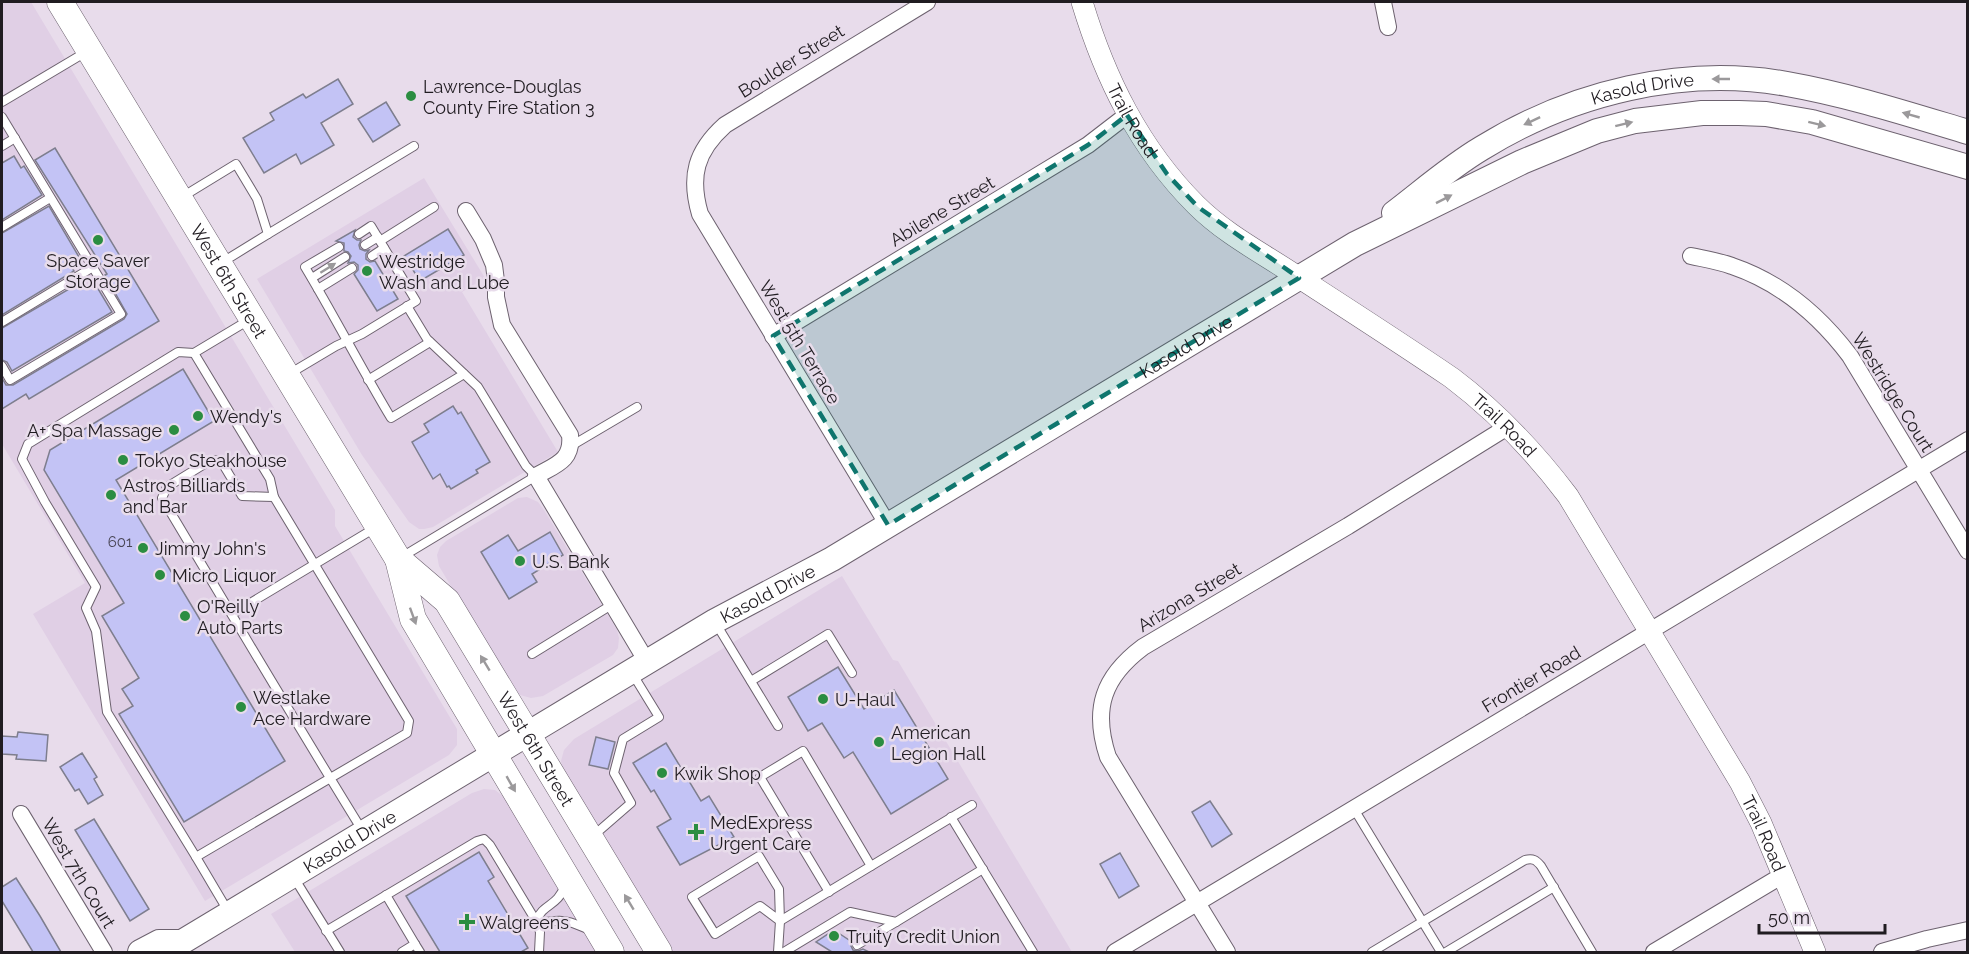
<svg xmlns="http://www.w3.org/2000/svg" width="1969" height="954" viewBox="0 0 1969 954" font-family="Raleway,sans-serif">
	<rect width="100%" height="100%" fill="#e8dceb"/>
	<g fill="#e0cfe5">
		<path d="M2,2h29l304,508v16l122,203v16l-8,10 -244,146 -172,-287 52,-31 -83,-139z"/>
		<path d="M424,178l61,100 -23,14 96,160 -125,75 -9,2h-5l-10,-7 -47,-67 -105,-176z"/>
		<path d="M527,497l11,5 6,8 73,120 2,8 -1,10 -5,7 -70,41 -12,2 -11,-3 -8,-6 -73,-123 -2,-11 3,-8 6,-6 72,-43z"/>
		<path d="M842,576l51,84 5,1 174,291h-401l-107,-176 -3,-15 3,-11 10,-11z"/>
		<path d="M484,789l11,1 9,7 94,155h-303l-24,-38 201,-121z"/>
	</g>
	<g fill="#c3c3f5" stroke="#7e7e8e" stroke-width="1.5">
		<path d="M338,79l15,25 -32,19 13,22 -33,19 -5,-10 -32,19 -21,-35 31,-18 -4,-7 33,-19 3,4z"/>
		<path d="M386,102l14,23 -27,17 -15,-23z"/>
		<path d="M55,148l104,173 -130,78 -3,-5 -24,15v-31l4,7h7l111,-66 3,-5 -22,-39 2,-1 -72,-114z"/>
		<path d="M14,156l7,12 3,-2 18,29 -40,25v-57z"/>
		<path d="M49,206l30,51 -10,6 5,8 -72,44v-82z"/>
		<path d="M448,229l16,26 -44,26 -16,-25z"/>
		<path d="M355,230l-2,7 4,3h4l-2,5 1,4 5,2 4,-1 -3,4v5l4,3 5,-1 23,38 -21,12 -23,-37 4,-4v-5l-4,-3 -6,1 3,-7 -3,-4 -4,-1v-8l-8,-2z"/>
		<path d="M81,282l3,6 10,-6 18,30 -100,59 -5,-9 -5,-2v-32z"/>
		<path d="M183,369l31,52 -98,59 169,281 -101,61 -65,-108 14,-8 -11,-17 17,-11 -37,-62 22,-13 -80,-133 6,-20z"/>
		<path d="M453,406l5,8 3,-2 29,50 -14,8 2,3 -27,16 -2,-3 -2,1 -7,-13 -7,5 -21,-37 17,-10 -5,-8z"/>
		<path d="M550,532l13,23 -31,19 5,8 -28,17 -28,-47 27,-17 10,16z"/>
		<path d="M838,667l26,42 30,-19 54,89 -57,35 -38,-62 -9,6 -22,-35 -14,8 -20,-34z"/>
		<path d="M18,732l30,3 -2,26 -30,-2 1,-4 -15,-1v-18l15,1z"/>
		<path d="M596,737l19,5 -7,27 -19,-4z"/>
		<path d="M666,743l35,58 8,-5 25,41 -54,28 -23,-38 14,-8 -17,-29 -3,2 -18,-29z"/>
		<path d="M82,753l15,24 -3,2 9,16 -15,9 -9,-15 -4,2 -15,-24z"/>
		<path d="M1210,801l22,33 -20,13 -20,-35z"/>
		<path d="M94,819l55,90 -19,12 -55,-91z"/>
		<path d="M479,852l15,25 -6,4 40,67 -7,4h-81l-34,-56z"/>
		<path d="M1120,853l19,33 -20,12 -19,-34z"/>
		<path d="M16,878l24,38 21,36h-28l-31,-51v-14z"/>
		<path d="M834,930l18,12 -1,4 2,4 5,1 5,-2 6,3h-37l-16,-10z"/>
	</g>
	<g fill="none" stroke-linecap="round" stroke-linejoin="round">
		<defs>
			<g id="service">
				<path d="M2,102l84,-50"/>
				<path d="M2,117l119,197 -111,66 -8,-14"/>
				<path d="M2,146l13,-8"/>
				<path d="M182,197l54,-33 21,35 11,35 -47,29"/>
				<path d="M2,227l48,-29"/>
				<path d="M268,234l146,-88"/>
				<path d="M380,241l54,-34"/>
				<path d="M365,245l13,-8"/>
				<path d="M339,247l-34,20c30,50 56,101 86,151l73,-44"/>
				<path d="M372,256l12,-8"/>
				<path d="M312,278l33,-21"/>
				<path d="M318,289l34,-21"/>
				<path d="M249,320l-55,33 76,126 4,18"/>
				<path d="M2,322l91,-55"/>
				<path d="M194,353l-16,-1 -150,92 -6,15 23,43 51,85 -10,21 10,23 11,81 89,145 211,-124 2,-12 -135,-224 -32,-1 -21,-35 -10,-1 -44,27 -5,11c66,110 132,222 200,332"/>
				<path d="M289,374l47,-28 26,-12 54,-33 -45,-75 -12,8"/>
				<path d="M368,380l62,-38"/>
				<path d="M571,446l66,-39"/>
				<path d="M400,558l136,-82 -10,-10 -48,-79 -51,-48 -20,-33"/>
				<path d="M232,614l143,-86"/>
				<path d="M715,622l63,104"/>
				<path d="M532,654l81,-50"/>
				<path d="M751,681l77,-47 24,39"/>
				<path d="M1354,809l87,143"/>
				<path d="M951,817l82,135"/>
				<path d="M593,836l38,-33 -17,-30 9,-34 36,-22 -27,-44"/>
				<path d="M196,857l32,54"/>
				<path d="M293,876l47,76"/>
				<path d="M829,892l-69,-115 43,-26 68,115"/>
				<path d="M386,895l29,49 -13,8"/>
				<path d="M536,921c9,2 11,1 19,0 12,-2 25,5 35,9"/>
				<path d="M536,921c8,-19 21,-13 29,-36"/>
				<path d="M780,921l192,-116"/>
				<path d="M326,931l151,-90 7,-2 6,6 46,76 4,11 -1,20"/>
				<path d="M415,944l5,8"/>
				<path d="M857,945l39,-23"/>
				<path d="M778,952l2,-31 -1,-32 -20,-33 -67,41 23,37 45,-28 20,15"/>
				<path d="M784,952l66,-40 46,10 87,-53"/>
				<path d="M1372,952l153,-92c8,-2 11,0 16,6l51,86"/>
				<path d="M1446,952l108,-65"/>
			</g>
			<g id="minor">
				<path d="M1383,2l5,25"/>
				<path d="M466,211l17,28 11,26 2,16v16l6,28 68,110c3,26 -15,30 -34,41l111,186"/>
				<path d="M1691,256c14,3 28,5 41,10 50,17 87,49 118,90l118,195"/>
				<path d="M773,336l315,-191 39,-30"/>
				<path d="M888,525l-188,-311c-11,-38 -4,-63 25,-89l202,-123"/>
				<path d="M21,814l83,138"/>
				<path d="M1115,952l853,-512"/>
				<path d="M1227,952l-119,-195c-16,-48 -5,-80 35,-110l205,-121 161,-100"/>
				<path d="M1654,952l129,-77"/>
				<path d="M1882,952l45,-13 41,-9"/>
			</g>
			<g id="tertiary">
				<path id="s1" d="M1082,2c23,76 57,146 114,203 28,28 64,47 96,68 54,35 107,69 160,105 45,34 82,73 116,118l172,286 21,41 54,129"/>
			</g>
			<g id="secondary">
				<path id="s2" d="M1394,213c29,-22 56,-46 88,-65 89,-55 201,-83 305,-64 62,11 121,30 181,48"/>
				<path id="s3" d="M140,952l19,-10h23l533,-321 117,-62 523,-315 167,-82 75,-31 38,-10 67,-8h37l27,1 46,8 156,45"/>
			</g>
			<g id="primary">
				<path id="s4" d="M60,2l338,557 15,60 198,333"/>
				<path id="s5" d="M398,559l49,42 212,351"/>
			</g>
		</defs>
		<use href="#service" stroke="#6d626f" stroke-width="10"/>
		<use href="#minor" stroke="#6d626f" stroke-width="18"/>
		<use href="#tertiary" stroke="#6d626f" stroke-width="22"/>
		<use href="#secondary" stroke="#6d626f" stroke-width="26"/>
		<use href="#primary" stroke="#6d626f" stroke-width="27"/>
		<use href="#service" stroke="#fff" stroke-width="8"/>
		<use href="#minor" stroke="#fff" stroke-width="16"/>
		<use href="#tertiary" stroke="#fff" stroke-width="21"/>
		<use href="#secondary" stroke="#fff" stroke-width="24"/>
		<use href="#primary" stroke="#fff" stroke-width="26"/>
	</g>
	<defs><path id="oneway-solid" d="M-6-.8H1V-3.2L6.5 0L1 3.2V.8H-6Z" transform="scale(1.5)"/></defs>
	<g fill="#9b999b">
		<use href="#oneway-solid" transform="translate(1721 79) rotate(-180)"/>
		<use href="#oneway-solid" transform="translate(1911 115) rotate(-164)"/>
		<use href="#oneway-solid" transform="translate(1532 121) rotate(155)"/>
		<use href="#oneway-solid" transform="translate(1624 124) rotate(-14)"/>
		<use href="#oneway-solid" transform="translate(1817 124) rotate(14)"/>
		<use href="#oneway-solid" transform="translate(1444 199) rotate(-27)"/>
		<use href="#oneway-solid" transform="translate(328 268) rotate(-32)"/>
		<use href="#oneway-solid" transform="translate(413 616) rotate(70)"/>
		<use href="#oneway-solid" transform="translate(485 663) rotate(-121)"/>
		<use href="#oneway-solid" transform="translate(511 784) rotate(60)"/>
		<use href="#oneway-solid" transform="translate(629 902) rotate(-121)"/>
	</g>
	<path fill="#0f766e" fill-opacity="0.2" stroke="#0f766e" stroke-width="4.5" stroke-dasharray="12 8" stroke-linejoin="round" d="M1127,115l40,59 31,33 101,71 -411,247 -115,-189 315,-191z"/>
	<g fill="#2b8d41" stroke="#e8dceb" stroke-width="2">
		<circle cx="411" cy="96" r="6"/>
		<circle cx="98" cy="240" r="6"/>
		<circle cx="367" cy="271" r="6"/>
		<circle cx="198" cy="416" r="6"/>
		<circle cx="174" cy="430" r="6"/>
		<circle cx="123" cy="460" r="6"/>
		<circle cx="111" cy="495" r="6"/>
		<circle cx="143" cy="548" r="6"/>
		<circle cx="520" cy="561" r="6"/>
		<circle cx="160" cy="575" r="6"/>
		<circle cx="185" cy="616" r="6"/>
		<circle cx="823" cy="699" r="6"/>
		<circle cx="241" cy="707" r="6"/>
		<circle cx="879" cy="742" r="6"/>
		<circle cx="662" cy="773" r="6"/>
		<path d="M693 823h6v6h6v6h-6v6h-6v-6h-6v-6h6z"/>
		<path d="M464 913h6v6h6v6h-6v6h-6v-6h-6v-6h6z"/>
		<circle cx="834" cy="936" r="6"/>
	</g>
	<g text-anchor="middle" dominant-baseline="central" stroke-width="5" stroke-linejoin="round" paint-order="stroke">
		<g font-size="15" fill="#494656">
			<text x="120" y="542">601</text>
		</g>
		<g font-size="18" fill="#201c21" stroke="#e8dceb">
			<text transform="translate(791 61) rotate(-32)">Boulder Street</text>
			<text stroke="none"><textPath href="#s2" startOffset="282">Kasold Drive</textPath></text>
			<text stroke="none"><textPath href="#s1" startOffset="129">Trail Road</textPath></text>
			<text transform="translate(942 211) rotate(-31)">Abilene Street</text>
			<text stroke="none"><textPath href="#s4" startOffset="326">West 6th Street</textPath></text>
			<text transform="translate(800 342) rotate(59)">West 5th Terrace</text>
			<text stroke="none"><textPath href="#s3" startOffset="1212">Kasold Drive</textPath></text>
			<text transform="translate(1893 392) rotate(58)">Westridge Court</text>
			<text stroke="none"><textPath href="#s1" startOffset="615">Trail Road</textPath></text>
			<text stroke="none"><textPath href="#s3" startOffset="726">Kasold Drive</textPath></text>
			<text transform="translate(1189 597) rotate(-31)">Arizona Street</text>
			<text transform="translate(1531 679) rotate(-31)">Frontier Road</text>
			<text stroke="none"><textPath href="#s5" startOffset="237">West 6th Street</textPath></text>
			<text stroke="none"><textPath href="#s1" startOffset="1101">Trail Road</textPath></text>
			<text stroke="none"><textPath href="#s3" startOffset="240">Kasold Drive</textPath></text>
			<text transform="translate(79 873) rotate(59)">West 7th Court</text>
		</g>
		<g font-size="18" fill="#201c21" stroke="#e8dceb" text-anchor="start">
			<text x="423" y="86">Lawrence-Douglas<tspan x="423" dy="21">County Fire Station 3</tspan></text>
			<text x="98" y="260" text-anchor="middle">Space Saver<tspan x="98" dy="21">Storage</tspan></text>
			<text x="379" y="261">Westridge<tspan x="379" dy="21">Wash and Lube</tspan></text>
			<text x="210" y="416">Wendy's</text>
			<text x="162" y="430" text-anchor="end">A+ Spa Massage</text>
			<text x="135" y="460">Tokyo Steakhouse</text>
			<text x="123" y="485">Astros Billiards<tspan x="123" dy="21">and Bar</tspan></text>
			<text x="155" y="548">Jimmy John's</text>
			<text x="532" y="561">U.S. Bank</text>
			<text x="172" y="575">Micro Liquor</text>
			<text x="197" y="606">O'Reilly<tspan x="197" dy="21">Auto Parts</tspan></text>
			<text x="253" y="697">Westlake<tspan x="253" dy="21">Ace Hardware</tspan></text>
			<text x="835" y="699">U-Haul</text>
			<text x="891" y="732">American<tspan x="891" dy="21">Legion Hall</tspan></text>
			<text x="674" y="773">Kwik Shop</text>
			<text x="710" y="822">MedExpress<tspan x="710" dy="21">Urgent Care</tspan></text>
			<text x="479" y="922">Walgreens</text>
			<text x="846" y="936">Truity Credit Union</text>
		</g>
	</g>
	<rect width="1969" height="954" fill="none" stroke="#201c21" stroke-width="6"/>
	<path d="M1759 924v9h126v-9" fill="none" stroke="#201c21" stroke-width="3"/>
	<text x="1768" y="924" font-size="18" fill="#201c21" stroke="#e8dceb" stroke-width="4.5" paint-order="stroke">50 m</text>
</svg>
